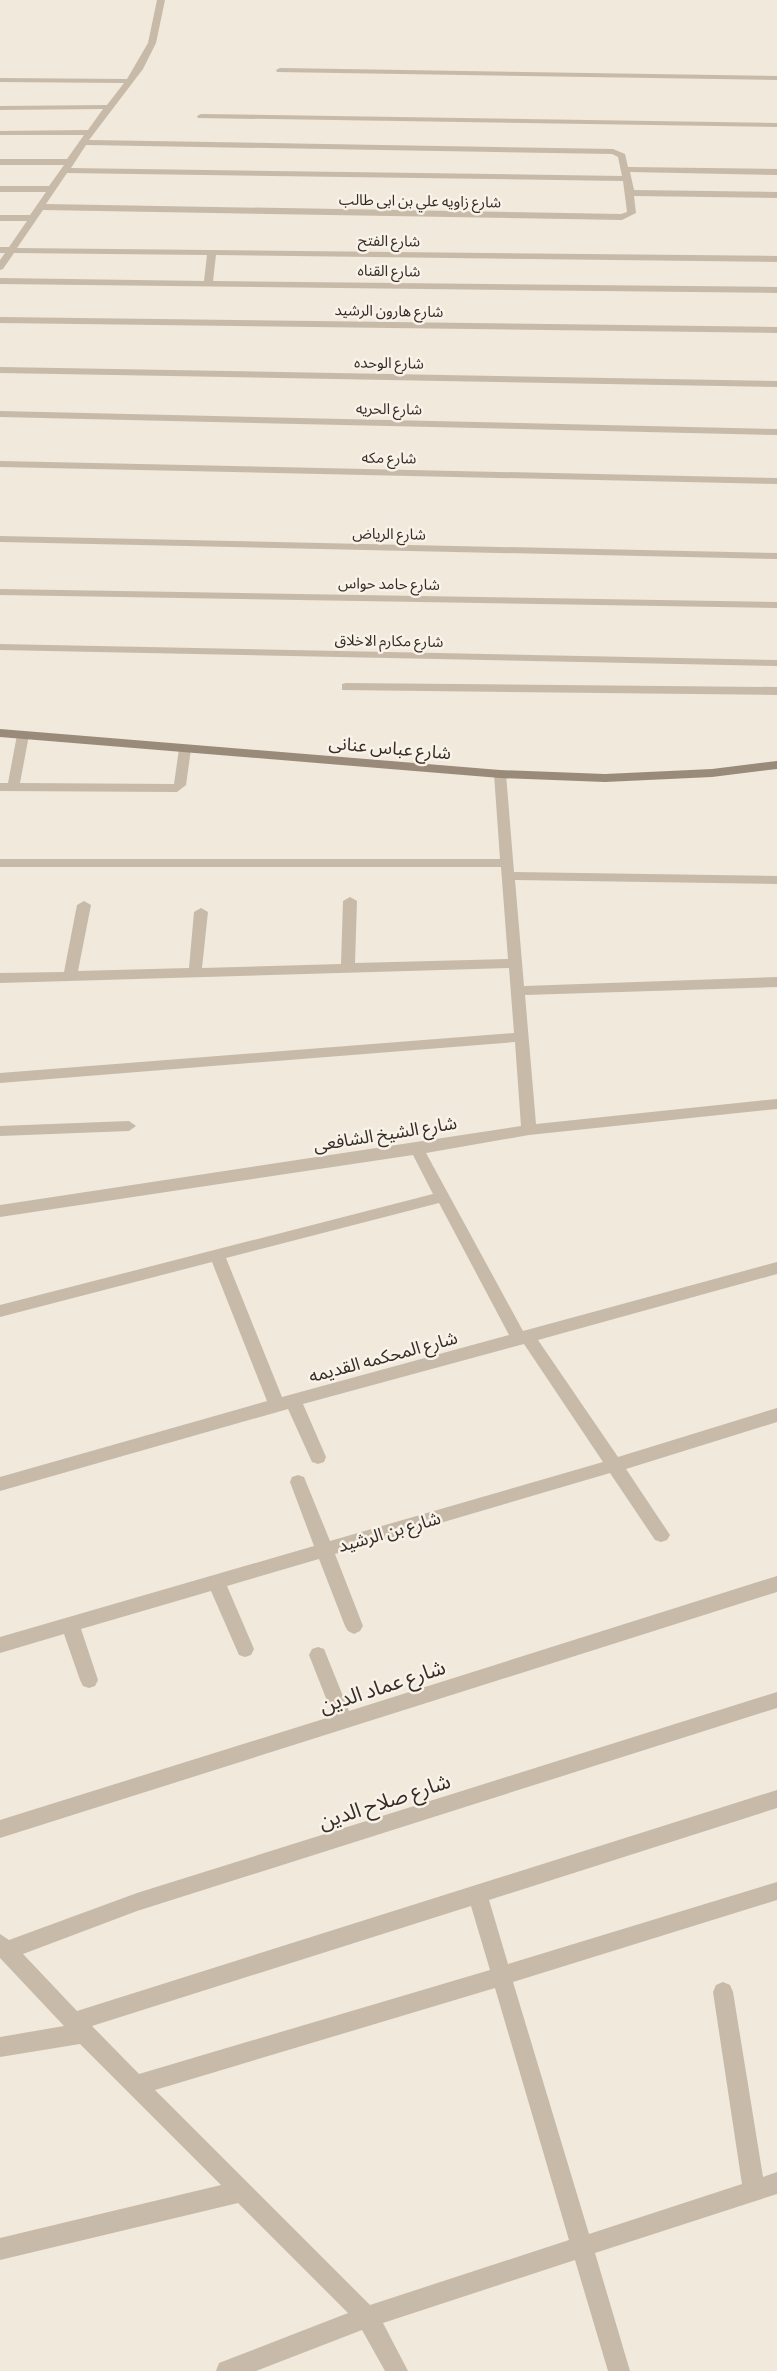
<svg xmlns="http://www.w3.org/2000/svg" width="777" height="2371" viewBox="0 0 777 2371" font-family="Commissioner,'Noto Sans Arabic',sans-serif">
	<rect width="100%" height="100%" fill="#f0e9dc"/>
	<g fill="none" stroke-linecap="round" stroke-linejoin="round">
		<g fill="#c7baa9" fill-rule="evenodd">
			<path d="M157,0h8l-9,43 -13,26 -54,71 524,9 12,5 3,13 149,2v6l-147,-3 4,18 143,2v6l-143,-2 2,17 -14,7 -579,-10 -26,38 760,8v6l-561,-7 -3,26 564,6v6l-777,-9v-6l204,3 3,-26 -193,-2 -11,16 -3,1v-10l5,-7h-5v-6h9l18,-26h-27v-6h30l16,-23h-46v-6h49l15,-21h-64v-6h67l17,-24h-84v-4l88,-1 15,-21 -103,1v-4l107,-1 17,-22 -124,-1v-4l127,1 21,-36zM86,145l526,9 6,3 4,19 -551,-8zM67,173l556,8 4,31 -6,2 -575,-10z"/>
			<path d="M280,68l497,8v4l-500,-8 -1,-2z"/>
			<path d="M201,114l576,9v4l-579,-9 -1,-2z"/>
			<path d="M0,317l777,10v6l-777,-10z"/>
			<path d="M0,367l777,14v6l-777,-14z"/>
			<path d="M0,411l777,18v6l-777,-18z"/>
			<path d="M0,461l777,17v6l-777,-17z"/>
			<path d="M0,536l777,17v6l-777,-17z"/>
			<path d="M0,589l777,13v6l-777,-13z"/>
			<path d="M0,644l777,16v6l-777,-16z"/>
			<path d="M346,683l431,4v8l-435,-5v-6z"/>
			<path d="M23,731l6,4 -9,48 154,1 5,-35 6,-4 6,4 -5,36 -9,7 -177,-1v-8h8l9,-48z"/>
			<path d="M500,770l6,4 8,98 263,4v8l-262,-4 9,106 253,-9v10l-252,8 11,129 241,-25v10l-248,26 -103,18 97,178 254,-69v12l-239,66 80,117 159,-49v14l-151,47 44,66 -3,5 -6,2 -6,-2 -45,-67 -275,81 28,72 -3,5 -6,3 -6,-3 -3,-5 -26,-67 -92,27 27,63 -3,6 -6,2 -6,-2 -28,-64 -130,38 17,51 -3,6 -6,2 -6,-2 -3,-6 -16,-46 -64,19v-16l314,-91 -24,-64 2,-5 6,-2 6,2 2,5 24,59 273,-79 -79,-118 -221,60 23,53 -2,5 -6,2 -6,-2 -24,-53 -288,82v-14l267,-76 -55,-139 -212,55v-12l433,-111 -20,-39 -413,62v-12l521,-79 -6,-84 -515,41v-10l514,-40 -5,-65 -509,15v-10l64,-1 13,-67 7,-4 7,4 -13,66 111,-3 5,-56 7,-4 7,4 -6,56 139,-4 2,-63 7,-4 7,4 -2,62 153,-4 -7,-92h-501v-8h500l-6,-85zM439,1203l70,132 -227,62 -56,-139z"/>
			<path d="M129,1121l7,5 -7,5 -129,5v-10z"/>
			<path d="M777,1576v16l-777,246v-18l333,-104 -24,-61 3,-6 6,-2 6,2 25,62z"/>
			<path d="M777,1692v16l-640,203 -114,43 54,57 700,-221v18l-288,92 19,64 269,-82v18l-264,82 76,252 153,-50 -29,-192 3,-7 7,-3 7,3 3,7 30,185 14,-5v22l-182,59 35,118h-22l-33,-111 -192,63 25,48h-23l-23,-41 -106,41h-40l3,-8 129,-50 -110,-110 -238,57v-22l221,-53 -141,-141 -80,13v-20l64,-11 -64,-68v-24l9,6 128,-47zM471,1906l19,64 -351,104 -47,-48zM495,1988l74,252 -199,65 -215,-215z"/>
		</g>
		<path fill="#9a8a7a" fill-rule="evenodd" d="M0,729l500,41 105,4 107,-5 65,-8v8l-65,8 -107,5 -105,-4 -500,-41z"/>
	</g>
	<g text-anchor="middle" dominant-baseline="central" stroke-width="5" stroke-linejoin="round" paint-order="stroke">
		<g font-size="15" fill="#342d28" stroke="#f8f2e8">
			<text transform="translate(420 200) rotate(1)">شارع زاويه علي بن ابى طالب</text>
			<text transform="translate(389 240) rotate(1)">شارع الفتح</text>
			<text transform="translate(389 270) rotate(1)">شارع القناه</text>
			<text transform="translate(389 310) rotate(1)">شارع هارون الرشيد</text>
			<text transform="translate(389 362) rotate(1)">شارع الوحده</text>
			<text transform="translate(389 408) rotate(1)">شارع الحريه</text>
			<text transform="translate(389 457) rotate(1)">شارع مكه</text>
			<text transform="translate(389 533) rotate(1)">شارع الرياض</text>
			<text transform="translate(389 583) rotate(1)">شارع حامد حواس</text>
			<text transform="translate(389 640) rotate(1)">شارع مكارم الاخلاق</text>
		</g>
		<g font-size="18" fill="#342d28" stroke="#f8f2e8">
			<text transform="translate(390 747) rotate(5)">شارع عباس عنانى</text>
			<text transform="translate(385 1133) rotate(-9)">شارع الشيخ الشافعى</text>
			<text transform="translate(383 1356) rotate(-15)">شارع المحكمه القديمه</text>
			<text transform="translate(389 1531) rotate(-16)">شارع بن الرشيد</text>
		</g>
		<g font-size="21" fill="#342d28" stroke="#f8f2e8">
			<text transform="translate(382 1685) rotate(-18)">شارع عماد الدين</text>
			<text transform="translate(384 1800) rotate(-18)">شارع صلاح الدين</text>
		</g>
	</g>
</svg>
